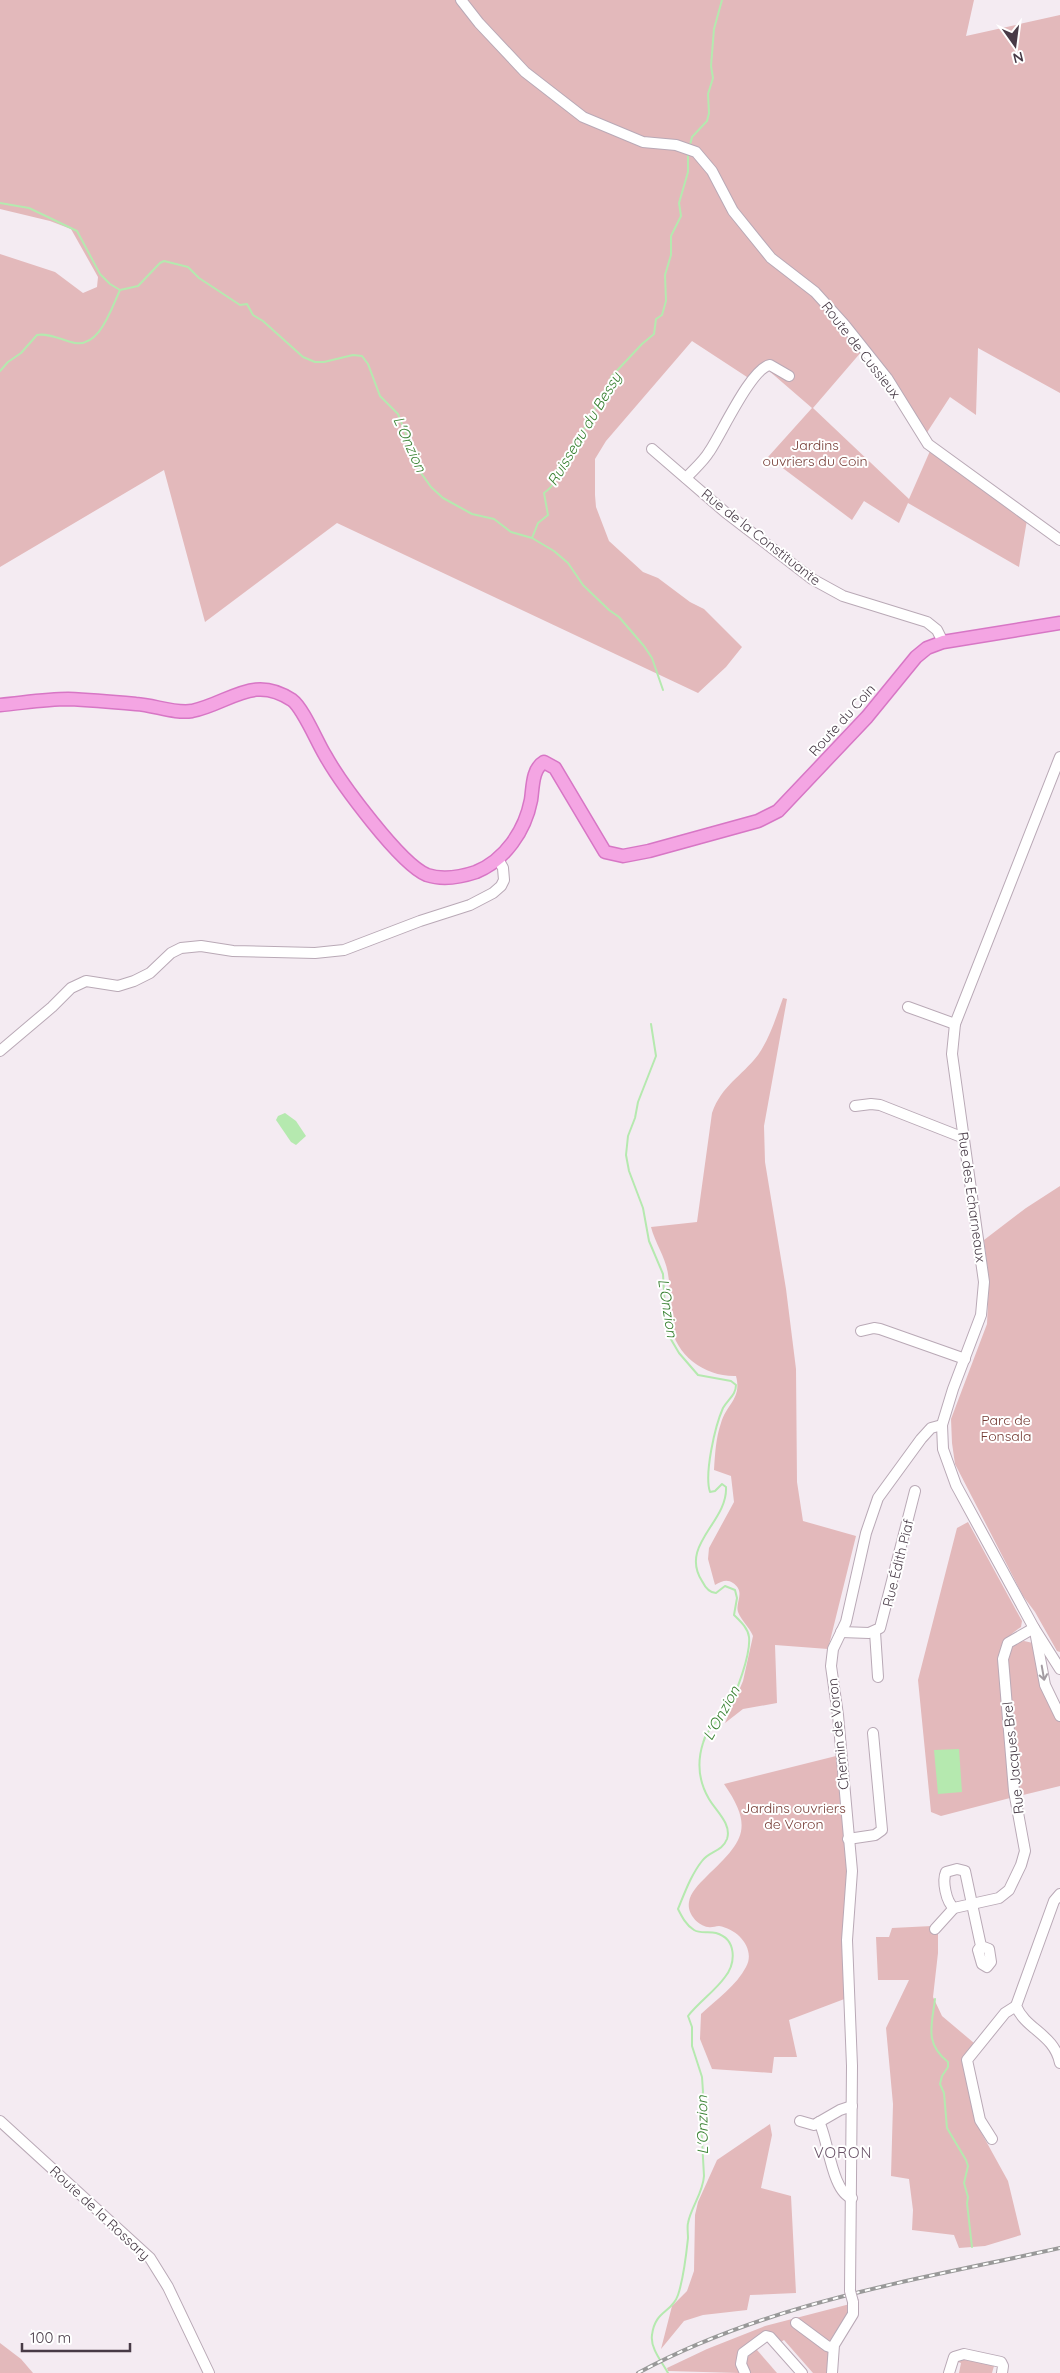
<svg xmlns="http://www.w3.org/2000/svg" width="1060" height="2373" viewBox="0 0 1060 2373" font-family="Quicksand,sans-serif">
	<rect width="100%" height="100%" fill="#f4ebf2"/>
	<g fill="#e3b9bb">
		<path d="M0,0h974l-8,36 94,-21v378l-82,-45 -2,67 -26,-18 -24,37 -64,-83 -49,57 96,91 21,-48 97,69 -8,47 -111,-64 -9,20 -35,-22 -12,19 -84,-63 44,-49 -44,-38 -21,7 -55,-36 -86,100 -11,18v36l1,12 13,34 34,31 15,6 32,24 14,7 38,38 -16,20 -28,26 -361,-170 -132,99 -41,-152 -164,97v-313l55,18 28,21 14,-6 1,-10 -27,-48 -21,-8 -50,-12z"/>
		<path d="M783,998l4,1 -23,127 1,36 21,127 10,80 1,113 6,39 53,15 -28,113 -53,-4 2,58 -34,6 -18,14 18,-42 10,-45c-3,-8 -12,-16 -15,-24 -3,-10 8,-20 -5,-29 -6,-4 -11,-2 -18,2l-7,-26 1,-11 25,-46 -3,-26 -17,-6c1,-16 2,-33 7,-47 6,-20 21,-24 15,-47 -30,1 -61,-20 -65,-52 -2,-17 0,-34 -3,-50 -2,-16 -13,-31 -17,-47l46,-5 15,-109c10,-28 29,-36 46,-58 12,-17 18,-38 25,-57z"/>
		<path d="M1060,1186v466l-3,-1 -22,-39 -12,-16 -68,-132 -3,-21 -1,-24 36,-95 2,-44 -5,-40 42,-32z"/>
		<path d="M968,1522l54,99 -1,6c-13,9 -20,16 -22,33l11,138 -69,18 -10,-4 -13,-132 39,-152z"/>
		<path d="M1024,1641l9,2 17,58 10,20v65l-41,10 -12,-134c2,-11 5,-19 17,-21z"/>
		<path d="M836,1756l13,118 -2,124 -58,22 8,37h-23l-2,16 -60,-4 -12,-30 1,-25c15,-14 36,-29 45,-47 10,-18 -8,-38 -27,-41 -4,0 -7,2 -11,1 -11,-2 -21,-14 -19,-25 1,-9 10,-18 17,-25 35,-34 50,-47 18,-93z"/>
		<path d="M932,1926l6,7v20l-5,44 9,19 32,27 -8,10 -3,12 13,58 32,58 13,54 -36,11 -26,2 -5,-13 -42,-5 1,-20 -4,-31 -18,-3 2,-72 -7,-76 23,-48h-31l-2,-43h13l3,-9z"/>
		<path d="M770,2124l2,11 -11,53 30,8 5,97 -46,2 -3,15 -44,5 -19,6 -23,28 11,-43 15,-15 7,-20 1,-56 3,-13 19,-42z"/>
		<path d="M850,2304l1,4 -22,34 -2,31h-14l-29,-33 -5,3 -9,-10 -32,22 -2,6 3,12 -71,-2 -1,-3 40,-19 58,-23z"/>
		<path d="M0,2343l21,16 12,14h-33z"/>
		<path d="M754,2350h3l20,23h-27l-6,-12z"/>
		<path d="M959,2358l38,5 2,4 -5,-1 -2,7h-33l2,-10 -6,-2z"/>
	</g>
	<g fill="#b5e9af">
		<path d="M285,1113l11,8 10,15 -10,9 -5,-3 -15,-22 2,-4z"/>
		<path d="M959,1749l3,43 -24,2 -4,-44z"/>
	</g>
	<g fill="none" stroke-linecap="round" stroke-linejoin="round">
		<g stroke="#b5e9af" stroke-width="2">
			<path d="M690,145l2,-8 15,-16 2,-8 -1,-19 5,-16 -2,-12 3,-37 8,-29"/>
			<path d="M0,203l29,5 48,23 23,43 10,10 10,6 18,-4 22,-23 4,-2 24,6 11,11 41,27 7,-1 6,11 10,6 40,36 12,5h9l29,-7 9,1 6,8 12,32 18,18 23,59 10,14 12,11 29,16 22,5 17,13 21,6 22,13 14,12 15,22 26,25 10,7 25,29 8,12 11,32"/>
			<path d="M0,371l8,-9 13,-9 16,-18c11,-2 23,4 34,7 28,9 40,-33 49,-52"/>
			<path d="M532,538l6,-15 10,-8 -4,-22c11,-8 13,-14 14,-27l6,-5 16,-28 12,-13 4,-17 12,-14 3,-12 31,-33 12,-10 2,-15 6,-4 4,-14 -1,-26 6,-20v-19l10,-20 -2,-13 9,-31v-19"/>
			<path d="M651,1024l5,32 -18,46 -3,16 -7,18 -2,19 3,16 14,37 6,33 14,33 3,53 3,9 10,17 19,22 33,6 5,4c0,10 -8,14 -13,23 -8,18 -19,66 -13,84l5,-1 7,-7 4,3c2,35 -47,58 -24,94 3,6 8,12 14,12l9,-7 10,4 2,8 -3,17c6,6 14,13 15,22 2,17 -13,58 -22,72 -8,11 -21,21 -24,34 -6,19 -4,39 6,56 7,12 23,25 18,40 -5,13 -18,12 -25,22 -11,14 -17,31 -24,48 4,8 8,16 16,21 6,4 15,1 22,3 21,6 20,30 9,44 -10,14 -26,25 -37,39l4,11v19l10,31 1,15 -3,12 4,72c-1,17 -13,31 -16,47 -1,4 0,10 0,15 -2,19 -4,39 -10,57 -6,18 -23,15 -26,40 -2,13 10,27 16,38"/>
			<path d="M935,1999c-3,26 -11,44 13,63v5l-6,9 -2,8 4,9 3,35 19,32 2,6 -4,17 4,14 -1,6 5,44"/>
		</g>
		<defs>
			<g id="minor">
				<path d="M461,0l18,23 46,49 58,45 60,25 33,3 20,7 16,19 21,40 38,47 44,34 29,32 43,54 41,66 132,96"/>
				<path d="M652,449l73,63 87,67 31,17 84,26 10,8 6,12"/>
				<path d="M686,478c7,-8 17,-16 23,-26 12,-17 42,-84 61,-87l19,11"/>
				<path d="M1060,757l-105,267 -3,30 32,228 -3,33 -28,74 -11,36 1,24 13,36 78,143 26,41"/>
				<path d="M908,1007l47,17"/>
				<path d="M0,1051l52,-44 19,-19 15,-7 32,5 16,-5 16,-8 21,-20 10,-5 20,-2 32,5 82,2 29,-3 76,-29 50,-16 23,-12 8,-7 3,-6 -1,-12 -5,-9"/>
				<path d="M855,1106l16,-2 9,1 84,33"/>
				<path d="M861,1331l13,-3 6,1 85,30"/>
				<path d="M1035,1631l10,54 15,31"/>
				<path d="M841,1632l28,1 11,-5 35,-137"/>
				<path d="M875,1632l3,45"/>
				<path d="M848,1839l27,-4 7,-5 -9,-97"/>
				<path d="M957,1869l8,2 7,33 -18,4c-8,-6 -12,-27 -8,-36z"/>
				<path d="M1060,1894l-6,7 -38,105c10,24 38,28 44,57"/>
				<path d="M935,1929l19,-21"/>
				<path d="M981,1946l8,3 2,13 -4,5 -5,-3 -4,-14 3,-4 -9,-42 27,-6 10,-8 12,-25 4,-14 -11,-60 -11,-132 5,-16 26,-15"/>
				<path d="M0,2121l150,137 18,29 41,86"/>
				<path d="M800,2121l14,4 26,-15 12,-4"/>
				<path d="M819,2122c9,16 13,71 33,76"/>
				<path d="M992,2139l-12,-19 -13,-60 38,-47 11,-7"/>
				<path d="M850,2291l2,-225 -5,-126 5,-69 -14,-156 -7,-49 2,-17 13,-27 20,-89 12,-35 43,-59 10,-11 11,-3"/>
				<path d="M796,2323l31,23 6,2"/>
				<path d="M745,2373l-4,-9 2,-11 23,-17 4,1 32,36"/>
				<path d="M832,2373l2,-28 19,-31v-12"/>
				<path d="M949,2373l5,-16 10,-3 37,8 2,4 -1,7"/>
			</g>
			<path id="major" d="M0,705c22,-2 46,-6 68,-6 23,1 46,3 68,5 18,1 39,10 56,7 38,-8 61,-37 100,-11 11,8 25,42 33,55 15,27 75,109 102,120 15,5 34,2 49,-3 29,-12 49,-41 55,-72 2,-13 1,-31 13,-38l11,6 50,84 18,4 26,-5 109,-30 20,-10 89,-94 49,-60 11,-9 16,-6 117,-19"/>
		</defs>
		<use href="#minor" stroke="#b9a9b6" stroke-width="12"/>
		<use href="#major" stroke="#d776c5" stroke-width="15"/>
		<use href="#minor" stroke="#fff" stroke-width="10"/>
		<use href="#major" stroke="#f4a5e3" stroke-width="12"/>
		<defs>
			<path id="rail" d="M638,2373c131,-71 279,-93 422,-125"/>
		</defs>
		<use href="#rail" stroke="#999" stroke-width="4"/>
		<use href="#rail" stroke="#fff" stroke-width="2" stroke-dasharray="5.5" stroke-linecap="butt"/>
		<defs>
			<path id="minor-bridge" d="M850,2291l3,11"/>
		</defs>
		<use href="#minor-bridge" stroke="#b9a9b6" stroke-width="12" stroke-linecap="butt"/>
		<use href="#minor-bridge" stroke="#fff" stroke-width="10"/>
	</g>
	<defs><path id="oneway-shaft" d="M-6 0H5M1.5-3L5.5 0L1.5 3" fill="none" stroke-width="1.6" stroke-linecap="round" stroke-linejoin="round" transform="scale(1.25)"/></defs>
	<use stroke="#a39ca2" href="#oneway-shaft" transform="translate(1043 1673) rotate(80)"/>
	<g text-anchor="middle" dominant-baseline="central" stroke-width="4" stroke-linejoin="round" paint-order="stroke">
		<g font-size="14" fill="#473a46" stroke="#fff">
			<text transform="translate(861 350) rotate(52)">Route de Cussieux</text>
			<text transform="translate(761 537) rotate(38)">Rue de la Constituante</text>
			<text transform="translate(842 720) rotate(-48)">Route du Coin</text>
			<text transform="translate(972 1197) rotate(82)">Rue des Echarneaux</text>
			<text transform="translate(898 1563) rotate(-76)">Rue Édith Piaf</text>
			<text transform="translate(838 1734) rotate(-96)">Chemin de Voron</text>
			<text transform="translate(1013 1758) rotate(-96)">Rue Jacques Brel</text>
			<text transform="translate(100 2213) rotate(43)">Route de la Rossary</text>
		</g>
		<g font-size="14" fill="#743a33" stroke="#fff">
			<text x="815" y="445">Jardins<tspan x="815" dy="16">ouvriers du Coin</tspan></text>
			<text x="1006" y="1420">Parc de<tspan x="1006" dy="16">Fonsala</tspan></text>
			<text x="794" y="1808">Jardins ouvriers<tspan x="794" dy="16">de Voron</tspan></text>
		</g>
		<g font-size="15" font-style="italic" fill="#3a8233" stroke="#fff">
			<text transform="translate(584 429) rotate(-59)">Ruisseau du Bessy</text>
			<text transform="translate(410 444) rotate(66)">L'Onzion</text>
			<text transform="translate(668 1308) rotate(81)">L'Onzion</text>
			<text transform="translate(721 1713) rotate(-61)">L'Onzion</text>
			<text transform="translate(702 2125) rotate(-91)">L'Onzion</text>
		</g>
		<g font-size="15" letter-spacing="1" fill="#695267" stroke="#fff">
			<text x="843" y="2152">VORON</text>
		</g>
	</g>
	<g transform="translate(1015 45) rotate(166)" stroke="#ffffff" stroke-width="4" paint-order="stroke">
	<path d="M0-4L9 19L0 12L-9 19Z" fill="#473a46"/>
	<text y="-8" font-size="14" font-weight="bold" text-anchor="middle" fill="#473a46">N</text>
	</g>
	<path d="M22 2343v8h108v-8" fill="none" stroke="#473a46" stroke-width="2.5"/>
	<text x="30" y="2343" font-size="15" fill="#473a46" stroke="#ffffff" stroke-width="4" paint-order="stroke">100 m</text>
</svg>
